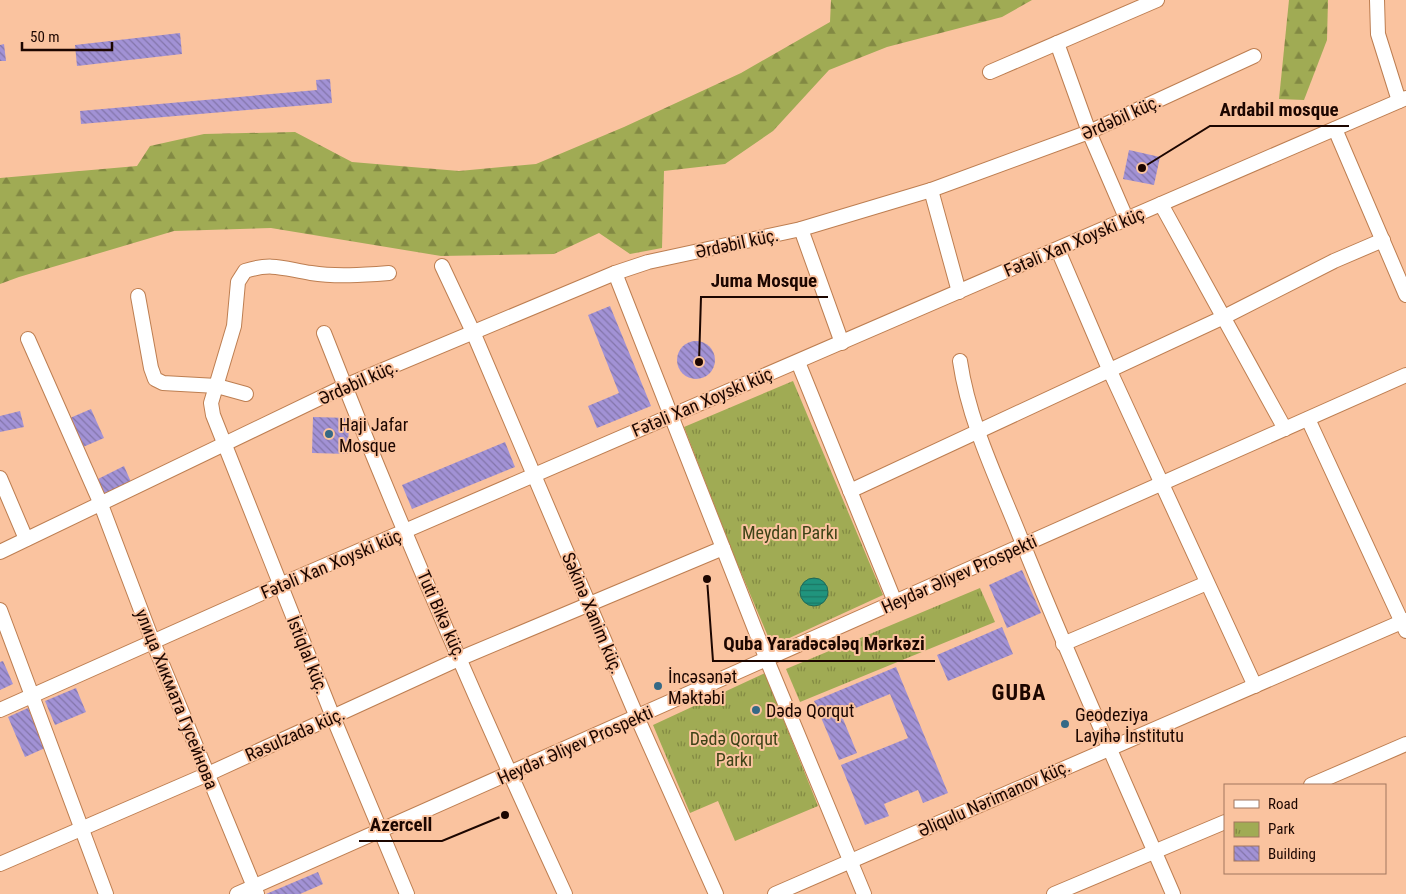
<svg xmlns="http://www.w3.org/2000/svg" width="1406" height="894" viewBox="0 0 1406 894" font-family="'Roboto Condensed',sans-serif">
	<defs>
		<pattern id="forest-firs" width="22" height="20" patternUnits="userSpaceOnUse" patternTransform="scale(1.25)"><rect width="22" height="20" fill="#a0ab54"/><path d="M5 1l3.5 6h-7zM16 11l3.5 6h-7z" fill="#828943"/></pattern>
		<pattern id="park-tufts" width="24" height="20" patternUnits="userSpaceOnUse" patternTransform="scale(1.25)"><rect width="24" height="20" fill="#a0ab54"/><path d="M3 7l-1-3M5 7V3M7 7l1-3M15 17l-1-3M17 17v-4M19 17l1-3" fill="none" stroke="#828943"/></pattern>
		<pattern id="water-rules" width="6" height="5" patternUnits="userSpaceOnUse" patternTransform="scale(1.25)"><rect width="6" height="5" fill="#20947d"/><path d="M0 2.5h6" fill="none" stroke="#1b7764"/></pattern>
		<pattern id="building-back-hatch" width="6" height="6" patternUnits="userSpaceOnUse" patternTransform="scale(1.25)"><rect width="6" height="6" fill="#a292d5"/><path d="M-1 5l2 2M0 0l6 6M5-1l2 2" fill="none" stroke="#8375aa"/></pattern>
	</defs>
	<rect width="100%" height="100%" fill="#fac39f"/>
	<g fill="url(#forest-firs)">
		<path d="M831,0h201l-30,17 -115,30 -58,23 -56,61 -48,33 -61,7 -2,77 -32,6 -31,-21 -45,21 -113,2 -170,-28 -97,3 -155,46 -19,7v-106l137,-12 13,-20 54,-12 91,-2 57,30 107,9 77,-7 88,-37 117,-54 89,-51z"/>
		<path d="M1289,0h39l-1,40 -23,60 -25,-1z"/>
	</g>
	<g fill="url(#park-tufts)">
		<path d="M793,381l90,214 -111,51 -38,-90 -50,-129z"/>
		<path d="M980,588l15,34 -195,80 -14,-33z"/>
		<path d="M765,673l53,133 -83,35 -17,-40 -28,12 -37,-88z"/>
	</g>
	<circle fill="url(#water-rules)" stroke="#1f6958" cx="814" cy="592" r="14"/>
	<g fill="url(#building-back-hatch)">
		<path d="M180,33l2,21 -105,12 -2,-21z"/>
		<path d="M4,44l2,17h-6v-16z"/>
		<path d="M330,79l2,24 -251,21 -1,-13 237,-21 -1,-10z"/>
		<path d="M1129,150l31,7 -6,28 -31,-6z"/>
		<path d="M610,306l41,100 -54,22 -9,-22 31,-13 -31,-78z"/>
		<circle cx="696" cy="360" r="19"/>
		<path d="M91,409l13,29 -21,9 -13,-29z"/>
		<path d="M20,411l4,16 -24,5v-16z"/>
		<path d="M313,417l36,1 -1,36 -36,-1z"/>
		<path d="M505,442l10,25 -103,42 -10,-24z"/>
		<path d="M124,466l7,16 -28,13 -7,-15z"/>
		<path d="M1022,570l19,43 -34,15 -18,-43z"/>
		<path d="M1002,627l11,27 -65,27 -11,-26z"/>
		<path d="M3,661l10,23 -13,6v-28z"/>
		<path d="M896,667l52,126 -25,10 -5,-13 -34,14 5,12 -24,9 -24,-60 67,-27 -18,-44 -49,20 16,39 -18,7 -25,-59z"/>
		<path d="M76,688l10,24 -31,13 -10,-24z"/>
		<path d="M28,708l17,40 -20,9 -17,-40z"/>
		<path d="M318,872l5,12 -23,10h-34z"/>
	</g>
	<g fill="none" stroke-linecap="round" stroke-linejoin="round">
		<defs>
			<g id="minor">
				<path d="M1377,0l1,34 21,67"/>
				<path d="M1057,43l32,89 38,88"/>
				<path d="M990,72l167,-72"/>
				<path d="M1335,129l71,166"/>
				<path d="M931,190l28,102"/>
				<path d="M1161,204l124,225"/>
				<path d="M801,229l41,114"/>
				<path d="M1058,250l51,119 146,317"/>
				<path d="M442,266l31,66 164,385 79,177"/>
				<path d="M389,273c-26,2 -53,4 -78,0 -26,-4 -39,-11 -66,-2l-7,11 -4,44 -23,77 2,12 120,302 74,177"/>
				<path d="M615,273l152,387 97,234"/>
				<path d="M138,296l13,72 4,11 8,4 54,3 29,8"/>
				<path d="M324,333c74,189 156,377 241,561"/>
				<path d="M28,339l72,163 53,140 104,252"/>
				<path d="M960,361c9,62 38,120 61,178 48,120 101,237 152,355"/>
				<path d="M798,362l97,240"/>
				<path d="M1308,419l98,212"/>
				<path d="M0,478l26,61"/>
				<path d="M850,491l374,-174 110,-56 49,-21"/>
				<path d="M0,552l345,-166 270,-113 33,-11 153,-33 130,-39 158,-58 165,-76"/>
				<path d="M0,610l106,284"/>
				<path d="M1063,644l144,-61"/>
				<path d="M0,710l280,-125 1126,-487"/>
				<path d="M1311,785l95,-41"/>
				<path d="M0,864l208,-90 253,-116 262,-110"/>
				<path d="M237,894l1169,-519"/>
				<path d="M775,894l631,-274"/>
				<path d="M1054,894l171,-72"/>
			</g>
		</defs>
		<use href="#minor" stroke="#bd7e51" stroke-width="16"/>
		<use href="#minor" stroke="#fff" stroke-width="14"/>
	</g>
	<g fill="#356986" stroke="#fac39f" stroke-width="2">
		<circle cx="329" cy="434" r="5"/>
		<circle cx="658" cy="686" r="5"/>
		<circle cx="756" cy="710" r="5"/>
		<circle cx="1065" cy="724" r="5"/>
	</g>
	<g text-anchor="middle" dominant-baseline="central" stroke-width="4" stroke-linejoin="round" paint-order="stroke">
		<g font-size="18" fill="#1c0600" stroke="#fac39f">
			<text transform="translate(1121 117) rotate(-24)">Ərdəbil küç.</text>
			<text transform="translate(1074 242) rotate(-23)">Fətəli Xan Xoyski küç</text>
			<text transform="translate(737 243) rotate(-12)">Ərdəbil küç.</text>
			<text transform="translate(358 382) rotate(-24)">Ərdəbil küç.</text>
			<text transform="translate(702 402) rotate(-23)">Fətəli Xan Xoyski küç</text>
			<text transform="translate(331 564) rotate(-23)">Fətəli Xan Xoyski küç</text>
			<text transform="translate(959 574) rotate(-24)">Heydər Əliyev Prospekti</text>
			<text transform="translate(593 613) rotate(67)">Səkinə Xanim küç.</text>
			<text transform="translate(442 615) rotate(66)">Tuti Bikə küç.</text>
			<text transform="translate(308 655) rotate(68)">İstiqlal küç.</text>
			<text transform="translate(177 699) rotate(68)">улица Хикмата Гусейнова</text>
			<text transform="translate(295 734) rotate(-24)">Rəsulzadə küç.</text>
			<text transform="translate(575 745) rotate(-24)">Heydər Əliyev Prospekti</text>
			<text transform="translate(994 798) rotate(-24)">Əliqulu Nərimanov küç.</text>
		</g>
		<g font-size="18" fill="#1c0600" stroke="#fac39f" text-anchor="start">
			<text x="339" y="424">Haji Jafar<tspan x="339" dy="21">Mosque</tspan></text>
			<text x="668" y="676">İncəsənət<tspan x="668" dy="21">Məktəbi</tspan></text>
			<text x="766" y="710">Dədə Qorqut</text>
			<text x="1075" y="714">Geodeziya<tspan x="1075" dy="21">Layihə İnstitutu</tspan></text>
		</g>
		<g font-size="18" fill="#3e4317" stroke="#fac39f">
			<text x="790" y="532">Meydan Parkı</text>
			<text x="734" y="738">Dədə Qorqut<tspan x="734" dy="21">Parkı</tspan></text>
		</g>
		<g font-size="22" font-weight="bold" letter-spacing="1" fill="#1c0600" stroke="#fac39f">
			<text x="1019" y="692">GUBA</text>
		</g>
	</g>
	<path fill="none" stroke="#1c0600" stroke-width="2" d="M1142 168L1210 126H1349M699 362L701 297H828M707 579L713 661H935M505 815L442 841H359"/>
	<g fill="#1c0600" stroke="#fac39f" stroke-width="2">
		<circle cx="1142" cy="168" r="5"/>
		<circle cx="699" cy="362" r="5"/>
		<circle cx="707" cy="579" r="5"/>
		<circle cx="505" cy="815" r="5"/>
	</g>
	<g font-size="19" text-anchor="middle" font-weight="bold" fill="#1c0600" stroke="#fac39f" stroke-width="4" stroke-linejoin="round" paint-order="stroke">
		<text x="1279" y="116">Ardabil mosque</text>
		<text x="764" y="287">Juma Mosque</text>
		<text x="824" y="650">Quba Yaradəcələq Mərkəzi</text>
		<text x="401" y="831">Azercell</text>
	</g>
	<rect x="1224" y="784" width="162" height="90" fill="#fac39f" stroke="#a1775f"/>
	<rect x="1234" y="800" width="25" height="8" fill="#ffffff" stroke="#a1775f"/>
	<text x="1268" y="809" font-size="15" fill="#1c0600">Road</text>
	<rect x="1234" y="822" width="25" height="15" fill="url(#park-tufts)" stroke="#a1775f"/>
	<text x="1268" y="834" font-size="15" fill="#1c0600">Park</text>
	<rect x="1234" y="846" width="25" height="15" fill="url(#building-back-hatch)" stroke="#a1775f"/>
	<text x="1268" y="859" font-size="15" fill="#1c0600">Building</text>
	<path d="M22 42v8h90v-8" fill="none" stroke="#1c0600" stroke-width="2.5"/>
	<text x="30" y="42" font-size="15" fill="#1c0600" stroke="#fac39f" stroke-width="4" paint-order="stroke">50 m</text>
</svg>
